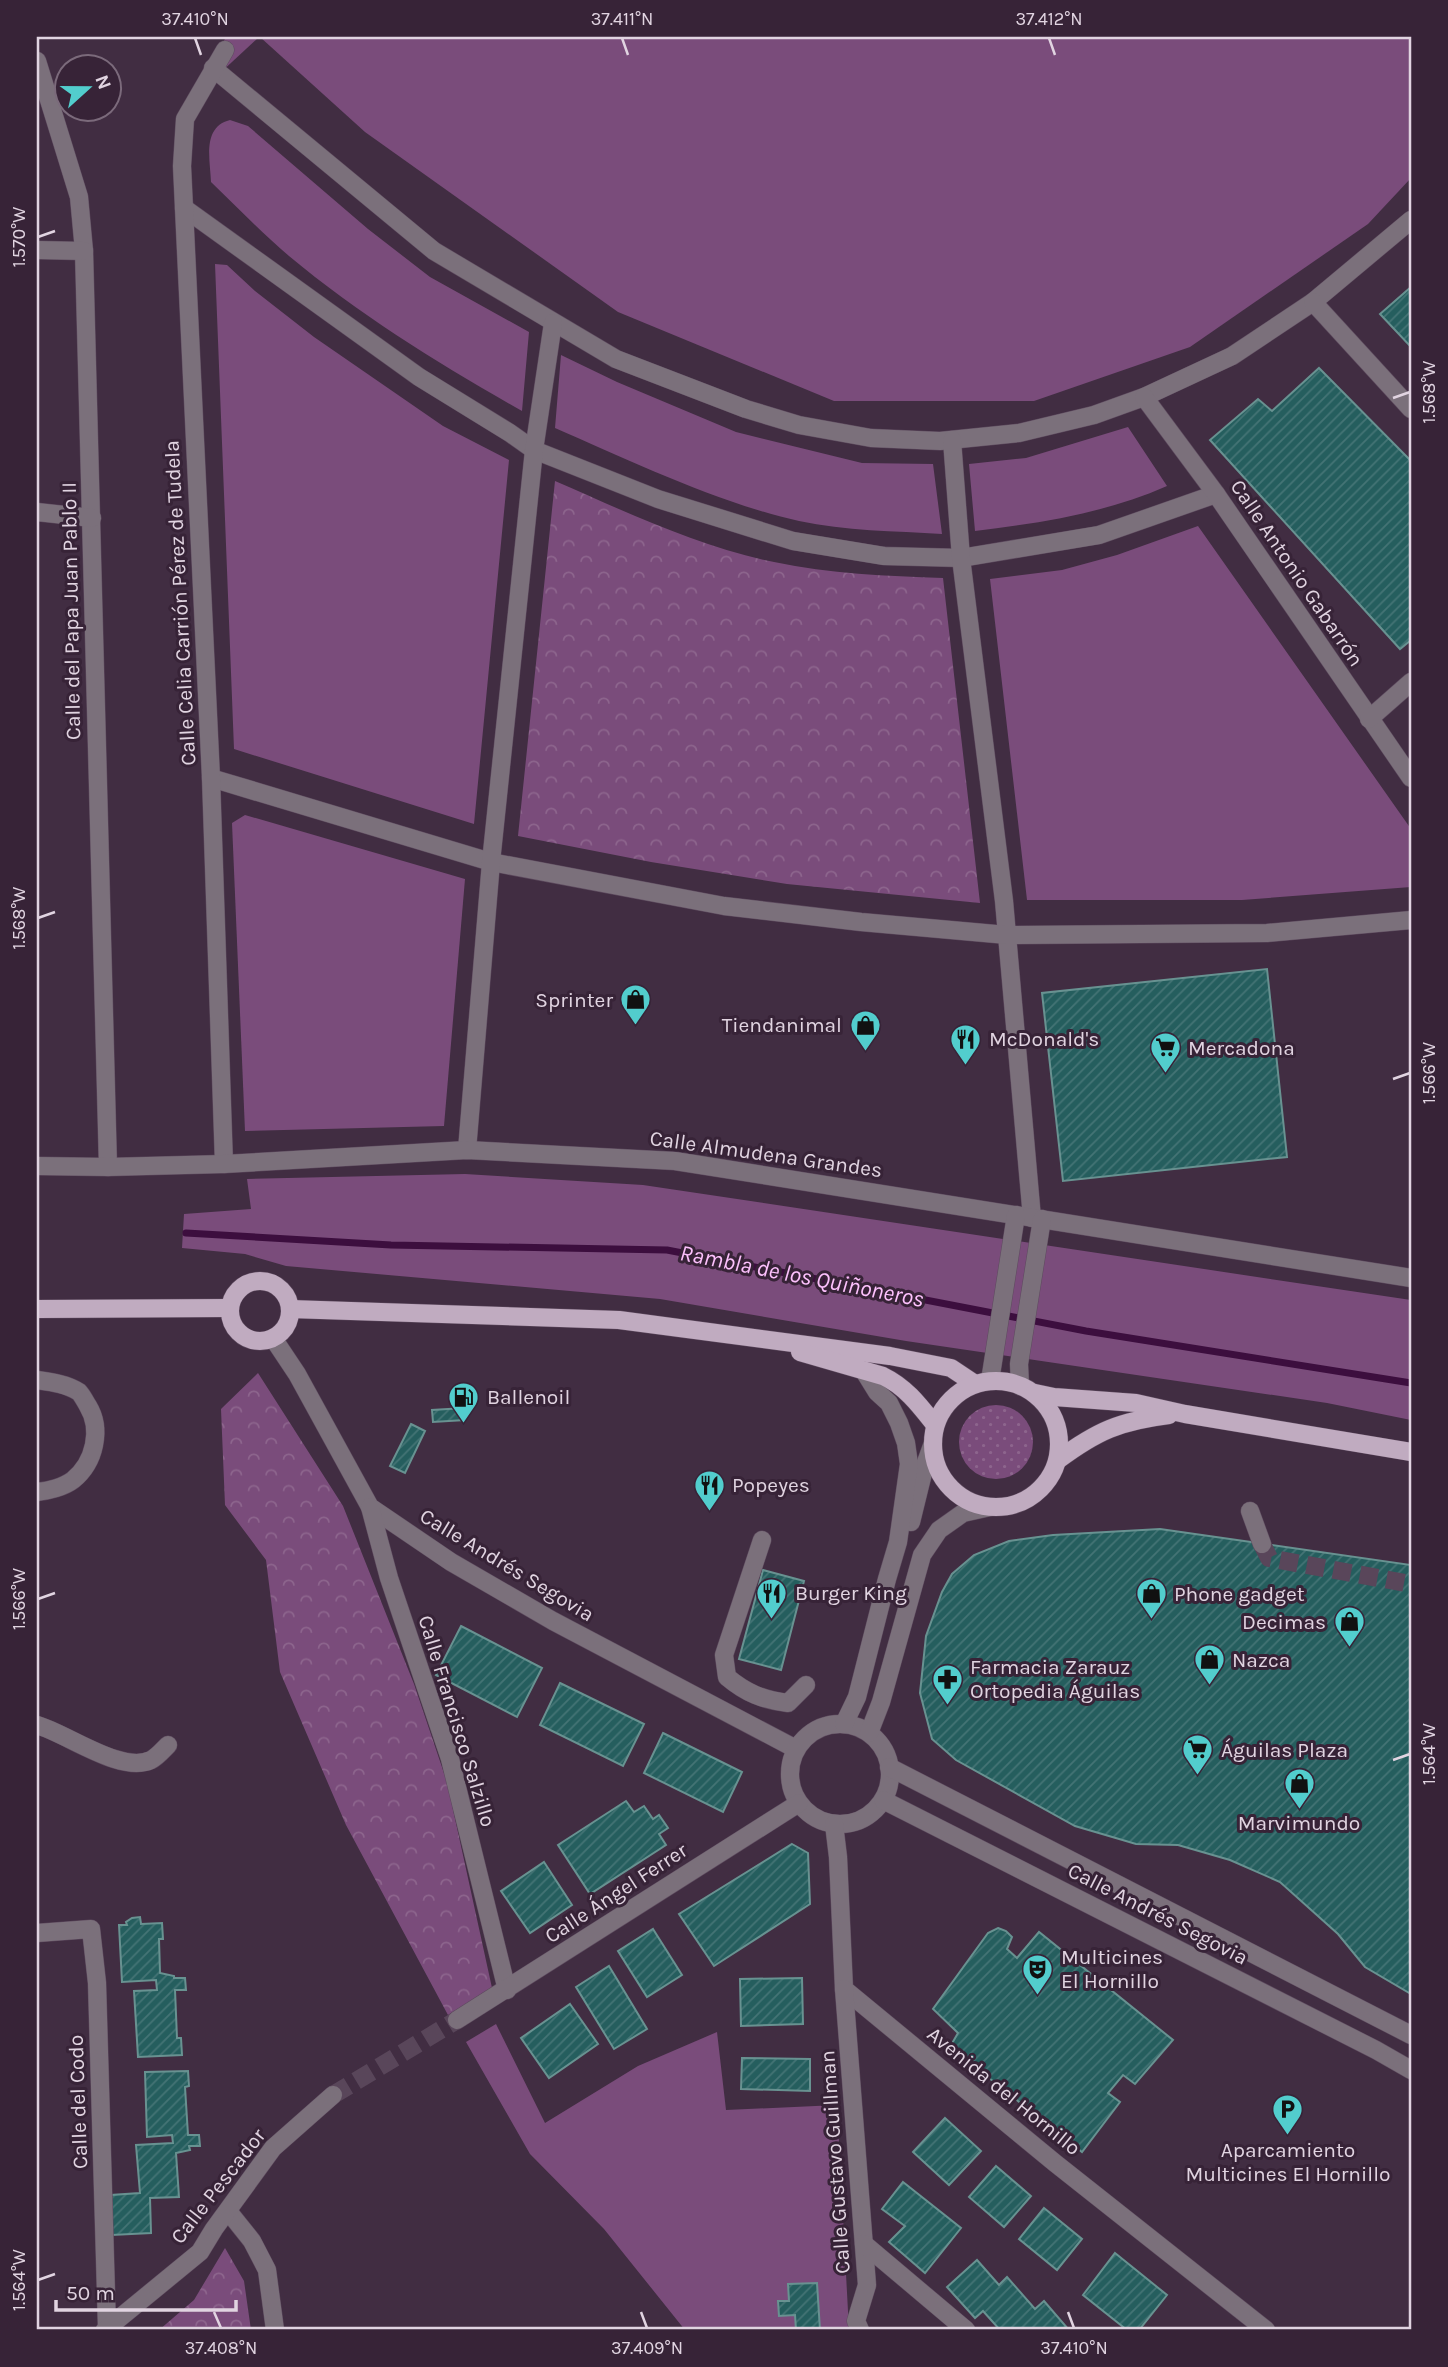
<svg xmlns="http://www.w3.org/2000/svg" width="1448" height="2367" viewBox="0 0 1448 2367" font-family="Karla,sans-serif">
	<defs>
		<pattern id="forest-crowns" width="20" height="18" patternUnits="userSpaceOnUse" patternTransform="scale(1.75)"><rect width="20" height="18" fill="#7a4c7b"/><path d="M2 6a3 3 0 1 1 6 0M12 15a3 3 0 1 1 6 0" fill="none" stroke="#8d658d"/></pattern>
		<pattern id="garden-dots" width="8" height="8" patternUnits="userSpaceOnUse" patternTransform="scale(1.75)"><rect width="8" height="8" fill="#7a4c7b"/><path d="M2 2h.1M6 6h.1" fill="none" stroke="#8d658d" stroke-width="1.8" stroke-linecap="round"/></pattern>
		<pattern id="building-hatch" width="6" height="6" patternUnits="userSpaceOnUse" patternTransform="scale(1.75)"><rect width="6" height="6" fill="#255e5e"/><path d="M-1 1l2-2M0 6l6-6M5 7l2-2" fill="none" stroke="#447475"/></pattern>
	</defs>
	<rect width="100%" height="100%" fill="#412d42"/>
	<g fill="#7a4c7b">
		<path d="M226,37h33l-68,63z"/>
		<path d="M260,37h1151v141l-43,46 -178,123 -156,54h-200l-216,-89 -253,-180z"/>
		<path d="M230,120l18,6 120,103 62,48 99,55 -7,79c-81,-46 -161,-95 -233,-155 -27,-23 -52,-49 -78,-74 -1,-23 -9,-55 19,-62z"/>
		<path d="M215,264l12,1 28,26 59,46 129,89 66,34 -35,364 -240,-75z"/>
		<path d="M561,355l56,27 119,50 126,31 71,1 9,70c-47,-3 -97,-3 -143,-13 -81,-18 -168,-60 -244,-93z"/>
		<path d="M1128,427l39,59c-61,27 -126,37 -192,45l-6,-67 57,-6z"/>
		<path d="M1198,526l213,303v58l-169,13h-215l-37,-321 72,-9 55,-15z"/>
		<path d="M245,815l220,64 -21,247 -199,5 -13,-308z"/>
		<path d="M465,1174l178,11 768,115v120l-84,-17 -421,-62 -246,-42 -374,-33 -41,-12 -63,-6 2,-34 67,-5 -4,-30z"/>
		<path d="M496,2024l49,99 93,-57 79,-34 9,78 111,-5 12,225h-164l-81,-101 -74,-75 -64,-112z"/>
	</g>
	<g fill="url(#forest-crowns)">
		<path d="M555,481c69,30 144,66 219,81 56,12 112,14 169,16l37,325 -193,-19 -136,-22 -133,-26z"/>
		<path d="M258,1373l85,133 71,178 33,98 45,206 -44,27 -102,-190 -66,-153 -14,-112 -41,-55 -4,-96z"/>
		<path d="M225,2248l19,33 7,49h-92l35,-30z"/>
	</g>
	<circle fill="url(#garden-dots)" cx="996" cy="1442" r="37"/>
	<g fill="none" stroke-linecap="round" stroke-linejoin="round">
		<path stroke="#3c0e3e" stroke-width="7" d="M186,1233l205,12 276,5 419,81 325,52"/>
	</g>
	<g fill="url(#building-hatch)" stroke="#689291" stroke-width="2">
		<path d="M1411,287v60l-31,-33z"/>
		<path d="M1319,368l92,93v179l-11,9 -190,-209 48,-41 14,12z"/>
		<path d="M1267,969l20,188 -224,24 -21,-188z"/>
		<path d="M464,1408l1,12 -32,2 -1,-12z"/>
		<path d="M411,1424l14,7 -20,42 -15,-7z"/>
		<path d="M1160,1529l251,36v429l-46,-27 -27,-33 -58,-52 -50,-22 -52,-15 -42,-1 -61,-18 -119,-66 -24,-21 -12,-46 6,-57 16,-44 10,-18 22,-19 35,-14 44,-6z"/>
		<path d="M763,1570l41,11 -23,89 -42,-11z"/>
		<path d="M461,1626l81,42 -25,49 -81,-42z"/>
		<path d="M560,1683l84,41 -21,42 -83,-41z"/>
		<path d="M663,1733l79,39 -19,40 -79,-39z"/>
		<path d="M626,1801l8,11 10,-6 9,13 6,-4 9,13 -9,6 7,11 -76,49 -32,-49z"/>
		<path d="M792,1844l16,9 2,51 -96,62 -35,-52z"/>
		<path d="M544,1862l28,43 -42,28 -29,-42z"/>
		<path d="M140,1917l1,7 21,-1 1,16h-4l1,34 14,3v2h11l1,12h-11l2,48h4l1,17 -44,2 -4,-66 23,-1 -1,-10 -34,2 -3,-57h8l-1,-3 6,-4z"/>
		<path d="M998,1928l8,3 6,6 -5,12 10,9 22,-26 134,108 -38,44 -12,-9 -15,18 12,9 -38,50 -132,-105 8,-14 -25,-24 55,-76z"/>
		<path d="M653,1929l29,46 -35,22 -29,-46z"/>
		<path d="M609,1966l38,63 -33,20 -38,-62z"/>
		<path d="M802,1978l1,46 -62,2 -1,-47z"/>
		<path d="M570,2004l28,40 -49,34 -28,-40z"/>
		<path d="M742,2058l68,1v32l-69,-2z"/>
		<path d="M188,2071l1,15 -4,1 3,48h11l1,11h-11l1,4 -14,3 3,44 -29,1 1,35 -39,2 -1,-40 29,-2 -4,-48 37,-2 -1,-8 -25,2 -2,-65z"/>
		<path d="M945,2118l36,33 -32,34 -36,-33z"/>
		<path d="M996,2166l35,30 -27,31 -35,-30z"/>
		<path d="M903,2182l58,46 -36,45 -36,-31 16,-16 -23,-17z"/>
		<path d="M1044,2208l38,31 -25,31 -38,-31z"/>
		<path d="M1115,2253l52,42 -28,35h-12l-44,-35z"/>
		<path d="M977,2260l22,25 8,-8 28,32 9,-8 25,29h-69l-17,-19 -8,7 -28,-31z"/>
		<path d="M817,2283l3,47h-24l-1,-15 -16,1 -1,-15h11l-1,-17z"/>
	</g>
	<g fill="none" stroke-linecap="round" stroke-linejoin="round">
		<g stroke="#59465a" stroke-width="18" stroke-dasharray="18 9" stroke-linecap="butt">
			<path d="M1262,1544l7,14 142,26"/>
			<path d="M333,2095l124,-75"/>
		</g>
		<defs>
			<g id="minor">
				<path d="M37,61l42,136 5,54 24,916"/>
				<path d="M213,68l221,183 182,108 130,50 53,16 72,13 69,3 79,-8 75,-18 50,-18 88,-41 81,-54 98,-82"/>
				<path d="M184,208l235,169 91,56 24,17 124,49 135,42 91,15 77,2 138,-23 117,-41"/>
				<path d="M37,250l47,1"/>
				<path d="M1313,302l98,107"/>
				<path d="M1144,397l72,97 195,284"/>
				<path d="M952,440l9,118 43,343 28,317"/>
				<path d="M37,512l55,6"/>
				<path d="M1369,719l42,-37"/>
				<path d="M211,778l280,84 233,44 137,16 146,13 260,-2 144,-13"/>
				<path d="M467,1150l24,-288 43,-412 19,-127"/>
				<path d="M224,1164l-13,-386 -29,-612 3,-47 40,-69"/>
				<path d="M37,1166l71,1 116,-3 243,-14 208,11 736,117"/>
				<path d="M273,1338l24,36 73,133 81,55 102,59 243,128"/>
				<path d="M37,1380c14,2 30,4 42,12 3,3 6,9 9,14 14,23 7,56 -15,74 -9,7 -25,11 -36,12"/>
				<path d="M990,1381l26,-166"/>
				<path d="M1020,1386l-1,-22 23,-145"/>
				<path d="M370,1507l19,71 61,181 57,231"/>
				<path d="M1250,1511l12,33"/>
				<path d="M911,1522l14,-57 8,-22"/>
				<path d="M762,1540l-38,115 3,22c19,16 36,23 61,26l18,-18"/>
				<circle cx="840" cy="1774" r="50"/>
				<path d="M844,1724l13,-27 30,-118 11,-37 11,-78 -3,-21 -7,-20 -10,-20 -12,-11 -13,-21"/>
				<path d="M37,1725c31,9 84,49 114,35 6,-3 12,-10 17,-15"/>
				<path d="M869,1733l12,-31 41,-147 17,-25 24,-17 27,-6"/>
				<path d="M889,1767l522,268"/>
				<path d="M883,1800l493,250 35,20"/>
				<path d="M834,1824l4,33 6,132 211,174 211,167"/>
				<path d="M37,1933l54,-4 6,54 10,345"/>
				<path d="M844,1989l23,296 -11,36 4,9"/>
				<path d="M457,2020l342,-217"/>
				<path d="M228,2211l24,30 15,29 8,60"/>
				<path d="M864,2244l102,86"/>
				<path d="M105,2330l95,-78 14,-23 59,-81 60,-53"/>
			</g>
			<g id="major">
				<circle cx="260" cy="1311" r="30"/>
				<path d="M37,1309l193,-1"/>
				<path d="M290,1309l329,11 271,36 61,12 24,16"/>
				<path d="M800,1352l83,24c23,11 37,30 52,49"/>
				<circle cx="996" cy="1444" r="63"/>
				<path d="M1035,1393l19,4 82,6 49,11 226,38"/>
				<path d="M1058,1460c39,-29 62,-39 111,-45"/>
			</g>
		</defs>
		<use href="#minor" stroke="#5e4b5f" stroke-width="19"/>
		<use href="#major" stroke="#5e4b5f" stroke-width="19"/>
		<use href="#minor" stroke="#7b707b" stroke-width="18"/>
		<use href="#major" stroke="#c0abc0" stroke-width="18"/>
	</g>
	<path fill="none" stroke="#e1d4e1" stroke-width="2.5" d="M195,38l6,17M622,38l6,17M1049,38l6,17M38,237l17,-6M1393,398l17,-6M38,918l17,-6M1393,1079l17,-6M38,1599l17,-6M1393,1760l17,-6M38,2280l17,-6M214,2312l7,16M641,2312l6,16M1068,2312l6,16"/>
	<defs>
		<symbol id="shop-pin" viewBox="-11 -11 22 30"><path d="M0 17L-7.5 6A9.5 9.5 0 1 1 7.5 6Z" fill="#52cdcd" stroke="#372337"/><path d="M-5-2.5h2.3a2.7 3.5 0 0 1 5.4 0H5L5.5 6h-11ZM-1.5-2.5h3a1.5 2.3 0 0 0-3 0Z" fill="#111"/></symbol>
		<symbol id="restaurant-pin" viewBox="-11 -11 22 30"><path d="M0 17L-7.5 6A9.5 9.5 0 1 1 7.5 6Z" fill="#52cdcd" stroke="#372337"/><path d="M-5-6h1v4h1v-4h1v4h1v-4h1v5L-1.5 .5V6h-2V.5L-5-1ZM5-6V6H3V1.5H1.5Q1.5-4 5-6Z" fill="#111"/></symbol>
		<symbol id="supermarket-pin" viewBox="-11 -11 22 30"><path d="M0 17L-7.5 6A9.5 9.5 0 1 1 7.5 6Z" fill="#52cdcd" stroke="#372337"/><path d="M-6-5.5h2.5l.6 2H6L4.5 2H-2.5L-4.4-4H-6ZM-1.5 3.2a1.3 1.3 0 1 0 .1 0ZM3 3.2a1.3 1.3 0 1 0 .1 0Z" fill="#111"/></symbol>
		<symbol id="fuel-pin" viewBox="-11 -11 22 30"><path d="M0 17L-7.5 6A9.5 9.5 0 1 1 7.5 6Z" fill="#52cdcd" stroke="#372337"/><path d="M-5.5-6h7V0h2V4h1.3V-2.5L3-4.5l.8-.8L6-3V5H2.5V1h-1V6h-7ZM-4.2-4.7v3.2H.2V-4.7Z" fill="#111"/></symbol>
		<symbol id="pharmacy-pin" viewBox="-11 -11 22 30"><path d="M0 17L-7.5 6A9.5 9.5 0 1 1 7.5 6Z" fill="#52cdcd" stroke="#372337"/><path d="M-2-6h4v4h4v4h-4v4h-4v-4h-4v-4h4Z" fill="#111"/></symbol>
		<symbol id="theatre-pin" viewBox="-11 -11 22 30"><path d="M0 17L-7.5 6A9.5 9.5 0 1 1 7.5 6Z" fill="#52cdcd" stroke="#372337"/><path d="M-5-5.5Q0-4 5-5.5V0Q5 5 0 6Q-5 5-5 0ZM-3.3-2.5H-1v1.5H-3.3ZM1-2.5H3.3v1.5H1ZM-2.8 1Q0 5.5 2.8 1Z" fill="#111"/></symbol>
		<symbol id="parking-pin" viewBox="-11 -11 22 30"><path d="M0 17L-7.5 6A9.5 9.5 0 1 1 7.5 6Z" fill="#52cdcd" stroke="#372337"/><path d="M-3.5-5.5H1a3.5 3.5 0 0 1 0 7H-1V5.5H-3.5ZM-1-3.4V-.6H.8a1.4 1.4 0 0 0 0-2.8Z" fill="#111"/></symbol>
	</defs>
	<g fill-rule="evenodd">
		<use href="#shop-pin" x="618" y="982" width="35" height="47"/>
		<use href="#shop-pin" x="848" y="1008" width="35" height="47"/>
		<use href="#restaurant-pin" x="948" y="1022" width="35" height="47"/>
		<use href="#supermarket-pin" x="1148" y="1030" width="35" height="47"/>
		<use href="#fuel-pin" x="446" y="1380" width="35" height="47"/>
		<use href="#restaurant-pin" x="692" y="1468" width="35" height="47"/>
		<use href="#restaurant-pin" x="754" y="1576" width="35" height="47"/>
		<use href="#shop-pin" x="1134" y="1576" width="35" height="47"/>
		<use href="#shop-pin" x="1332" y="1604" width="35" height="47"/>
		<use href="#shop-pin" x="1192" y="1642" width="35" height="47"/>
		<use href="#pharmacy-pin" x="930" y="1662" width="35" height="47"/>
		<use href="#supermarket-pin" x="1180" y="1732" width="35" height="47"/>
		<use href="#shop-pin" x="1282" y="1766" width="35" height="47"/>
		<use href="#theatre-pin" x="1020" y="1952" width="35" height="47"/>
		<use href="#parking-pin" x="1270" y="2092" width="35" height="47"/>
	</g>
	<g text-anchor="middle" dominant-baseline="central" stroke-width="6" stroke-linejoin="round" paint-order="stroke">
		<g font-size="21" fill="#e1d4e1" stroke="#372337">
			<text transform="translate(1297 573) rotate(56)">Calle Antonio Gabarrón</text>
			<text transform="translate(180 603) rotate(-93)">Calle Celia Carrión Pérez de Tudela</text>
			<text transform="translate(71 611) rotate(-91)">Calle del Papa Juan Pablo II</text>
			<text transform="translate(766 1154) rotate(8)">Calle Almudena Grandes</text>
			<text transform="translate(507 1565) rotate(31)">Calle Andrés Segovia</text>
			<text transform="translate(457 1721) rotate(73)">Calle Francisco Salzillo</text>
			<text transform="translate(616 1893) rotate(-33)">Calle Ángel Ferrer</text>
			<text transform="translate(1158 1914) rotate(27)">Calle Andrés Segovia</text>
			<text transform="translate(1004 2091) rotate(39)">Avenida del Hornillo</text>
			<text transform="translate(78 2102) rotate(-92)">Calle del Codo</text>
			<text transform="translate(835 2162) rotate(-94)">Calle Gustavo Guillman</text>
			<text transform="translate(218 2186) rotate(-52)">Calle Pescador</text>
		</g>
		<g font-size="21" fill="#e1d4e1" stroke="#372337" text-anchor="start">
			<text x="613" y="1000" text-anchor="end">Sprinter</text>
			<text x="842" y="1025" text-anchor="end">Tiendanimal</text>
			<text x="989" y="1039">McDonald's</text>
			<text x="1188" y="1048">Mercadona</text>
			<text x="487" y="1397">Ballenoil</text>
			<text x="732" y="1485">Popeyes</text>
			<text x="795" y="1593">Burger King</text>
			<text x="1174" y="1594">Phone gadget</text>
			<text x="1326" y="1622" text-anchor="end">Decimas</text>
			<text x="1232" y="1660">Nazca</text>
			<text x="970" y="1667">Farmacia Zarauz<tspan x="970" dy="24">Ortopedia Águilas</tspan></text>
			<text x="1221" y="1750">Águilas Plaza</text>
			<text x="1299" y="1823" text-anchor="middle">Marvimundo</text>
			<text x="1061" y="1957">Multicines<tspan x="1061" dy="24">El Hornillo</tspan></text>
			<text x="1288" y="2150" text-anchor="middle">Aparcamiento<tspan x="1288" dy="24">Multicines El Hornillo</tspan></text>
		</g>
		<g font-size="23" font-style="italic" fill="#fdc1fd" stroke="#372337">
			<text transform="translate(802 1276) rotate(11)">Rambla de los Quiñoneros</text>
		</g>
	</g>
	<rect width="1448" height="2367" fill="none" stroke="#372337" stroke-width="77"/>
	<g transform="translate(88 88) rotate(69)"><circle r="33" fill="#372337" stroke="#7b6a7b" stroke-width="2"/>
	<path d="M0-5L12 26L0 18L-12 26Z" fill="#52cdcd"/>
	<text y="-10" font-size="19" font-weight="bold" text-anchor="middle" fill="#e1d4e1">N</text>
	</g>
	<path d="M56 2300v10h180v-10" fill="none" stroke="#e1d4e1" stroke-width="3.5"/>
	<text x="66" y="2300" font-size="21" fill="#e1d4e1" stroke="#372337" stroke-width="5" paint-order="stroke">50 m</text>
	<rect x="38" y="38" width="1372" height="2290" fill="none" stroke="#e1d4e1" stroke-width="2.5"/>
	<g font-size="18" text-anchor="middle" fill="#e1d4e1">
		<text x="195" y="25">37.410°N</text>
		<text x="622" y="25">37.411°N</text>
		<text x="1049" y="25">37.412°N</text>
		<text transform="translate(19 237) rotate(-90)" y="6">1.570°W</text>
		<text transform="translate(1429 392) rotate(-90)" y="6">1.568°W</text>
		<text transform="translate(19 918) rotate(-90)" y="6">1.568°W</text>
		<text transform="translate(1429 1073) rotate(-90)" y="6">1.566°W</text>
		<text transform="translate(19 1599) rotate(-90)" y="6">1.566°W</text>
		<text transform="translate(1429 1754) rotate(-90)" y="6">1.564°W</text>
		<text transform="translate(19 2280) rotate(-90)" y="6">1.564°W</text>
		<text x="221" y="2354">37.408°N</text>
		<text x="647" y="2354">37.409°N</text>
		<text x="1074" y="2354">37.410°N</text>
	</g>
</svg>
